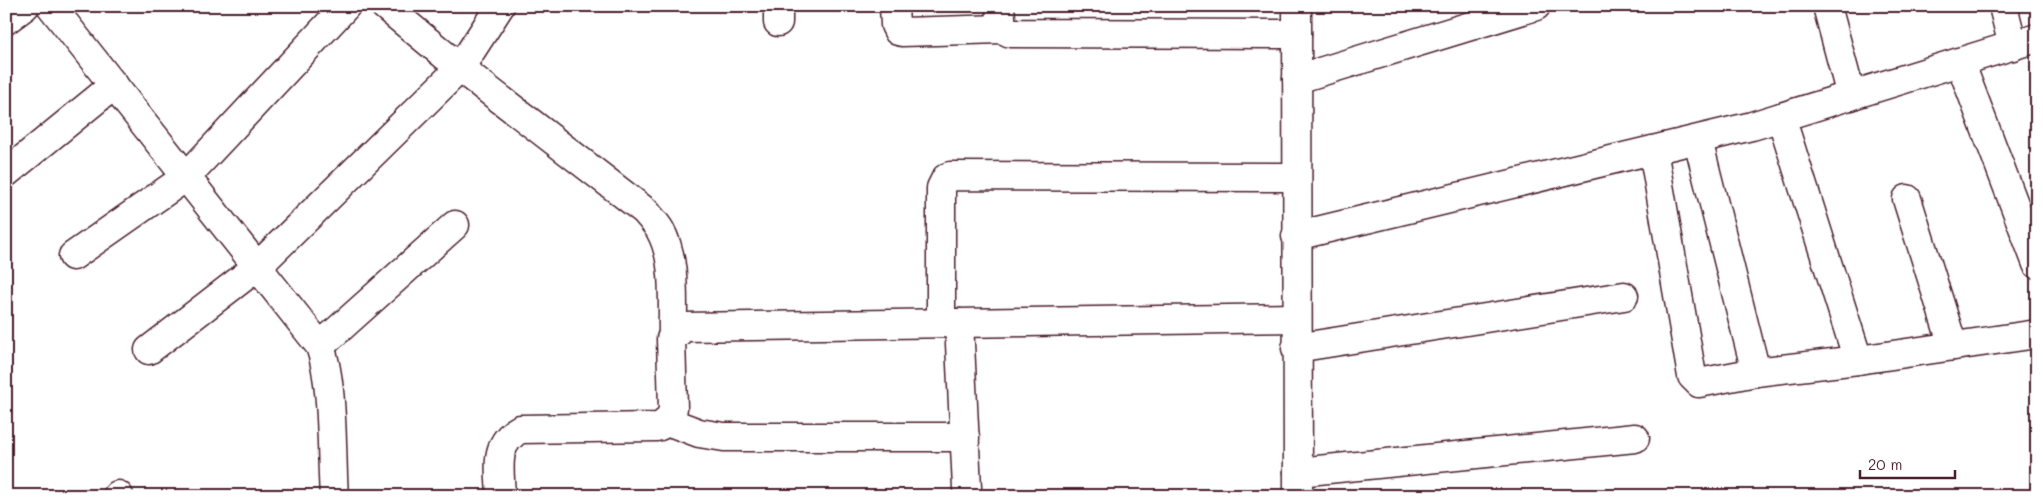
<svg xmlns="http://www.w3.org/2000/svg" width="2043" height="502" viewBox="0 0 2043 502" font-family="Mali,sans-serif">
	<rect width="100%" height="100%" fill="#fff"/>
	<filter id="ink" filterUnits="userSpaceOnUse"><feTurbulence type="fractalNoise" baseFrequency=".02" numOctaves="2"/><feDisplacementMap in="SourceGraphic" scale="10" xChannelSelector="R" yChannelSelector="G"/><feConvolveMatrix kernelMatrix="1 2 1 2 8 2 1 2 1" color-interpolation-filters="sRGB"/></filter>
	<g filter="url(#ink)">
		<g fill="none" stroke-linecap="round" stroke-linejoin="round">
			<defs>
				<g id="minor">
					<path d="M51,6l269,340c14,39 11,107 14,150"/>
					<path d="M385,6l75,62 185,143c5,6 11,12 15,19 17,30 12,72 13,105"/>
					<path d="M778,6v16"/>
					<path d="M894,6l1,19 3,6 4,1 100,-3"/>
					<path d="M1000,6l2,23 8,4 287,1"/>
					<path d="M1297,6l1,490"/>
					<path d="M1827,6l24,90"/>
					<path d="M2003,6l10,40"/>
					<path d="M6,20l19,-14"/>
					<path d="M1960,62l77,202"/>
					<path d="M1297,79l239,-73"/>
					<path d="M1781,117l77,243"/>
					<path d="M1698,140l58,232"/>
					<path d="M1653,150l39,226 7,7 57,-11 102,-12 179,-26"/>
					<path d="M6,173l108,-88"/>
					<path d="M1907,199l46,147"/>
					<path d="M1296,236l456,-110 285,-88"/>
					<path d="M73,256l113,-79 160,-171"/>
					<path d="M941,323v-135l5,-10 4,-2 346,1"/>
					<path d="M959,323l8,165"/>
					<path d="M320,346l135,-121"/>
					<path d="M1296,348l328,-52"/>
					<path d="M149,350l108,-83 203,-199 40,-62"/>
					<path d="M667,421l32,12 25,4h241"/>
					<path d="M1298,472l337,-34"/>
					<path d="M118,495l1,1"/>
					<path d="M501,496c-1,-27 -8,-52 19,-67l136,-2c9,-1 16,-10 17,-19l-2,-69 13,-12 612,-9"/>
				</g>
			</defs>
			<use href="#minor" stroke="#4a1f2b" stroke-width="31"/>
			<use href="#minor" stroke="#fff" stroke-width="28"/>
		</g>
	</g>
	<rect width="2043" height="502" fill="none" stroke="#fff" stroke-width="25"/>
	<rect x="12" y="12" width="2018" height="477" fill="none" stroke="#4a1f2b" stroke-width="2" filter="url(#ink)"/>
	<path d="M1860 470v8h95v-8" fill="none" stroke="#4a1f2b" stroke-width="2.5"/>
	<text x="1868" y="470" font-size="15" fill="#4a1f2b" stroke="#ffffff" stroke-width="4" paint-order="stroke">20 m</text>
</svg>
